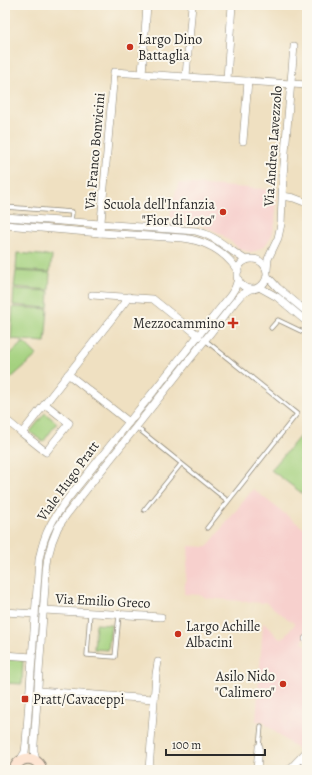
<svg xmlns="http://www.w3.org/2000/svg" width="312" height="775" viewBox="0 0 312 775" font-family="Alegreya,serif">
	<rect width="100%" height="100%" fill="#fbf7ec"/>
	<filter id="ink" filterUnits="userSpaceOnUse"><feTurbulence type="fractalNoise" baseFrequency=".025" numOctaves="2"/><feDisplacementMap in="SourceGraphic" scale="8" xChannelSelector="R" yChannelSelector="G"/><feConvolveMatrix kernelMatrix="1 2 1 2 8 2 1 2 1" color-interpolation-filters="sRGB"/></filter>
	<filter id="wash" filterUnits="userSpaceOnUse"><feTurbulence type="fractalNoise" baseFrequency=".012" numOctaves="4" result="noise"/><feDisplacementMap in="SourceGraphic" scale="16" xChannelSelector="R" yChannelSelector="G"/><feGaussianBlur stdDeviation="0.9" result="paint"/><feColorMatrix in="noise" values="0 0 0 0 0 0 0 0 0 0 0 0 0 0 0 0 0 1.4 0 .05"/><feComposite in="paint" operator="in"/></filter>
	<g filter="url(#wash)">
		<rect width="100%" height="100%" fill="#efe0c1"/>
		<g fill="#f7d0cd">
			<path d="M179,183l98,7 -2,34 -4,13 -4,6 -6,5 -5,3 -5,1 -5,-1 -6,-2 -18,-14 -11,-6 -11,-4 -30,-3 2,-19z"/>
			<path d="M253,489l54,42v104l-5,7 5,4v95l-6,8h-4l-32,-25v-2l-9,-1 7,-98 7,4 5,8 5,4 3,-1 12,-14 -30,-22 -3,1 -56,-5 -4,-3 -18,-1 5,-48 18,1z"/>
		</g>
		<g fill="#a4d17f" stroke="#687e55">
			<path d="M17,253l35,3 -2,16 -34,-2z"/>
			<path d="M16,271l34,2 -1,17 -35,-3z"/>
			<path d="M14,289l35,2 -1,17 -35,-3z"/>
			<path d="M13,307l35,2 -3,33 -34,-3z"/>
			<path d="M22,343h3l12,12 -27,24 -5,-5v-15z"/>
			<path d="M45,413l12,10 -14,19 -13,-10z"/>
			<path d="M307,428v69l-36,-27z"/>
			<path d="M96,624l15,1 -3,25 -14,-1z"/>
			<path d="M5,658l18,2 -1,24 -17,-1z"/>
		</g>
	</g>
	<g filter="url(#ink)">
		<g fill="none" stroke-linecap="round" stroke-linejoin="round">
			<defs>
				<g id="lane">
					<path d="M5,207l67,5 -1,10"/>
					<path d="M271,328l7,-8 27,13 2,-2"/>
					<path d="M205,340l92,74 -90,114"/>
					<path d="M136,427l92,74"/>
					<path d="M144,510l37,-46"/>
					<path d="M90,613l-3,42 28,2 4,-42"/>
					<path d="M259,747l2,-21"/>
					<path d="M299,760l8,5"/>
				</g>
				<g id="street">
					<path d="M142,74l165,11"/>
					<path d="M186,76l6,-71"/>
					<path d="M227,79l5,-74"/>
					<path d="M243,141l5,-60"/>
					<path d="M283,196l11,2 13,5"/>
					<path d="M5,217l191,14c21,5 32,19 50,29"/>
					<path d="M5,225l95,8 83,5c23,3 42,13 55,33"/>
					<path d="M100,233l14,-161 28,2 5,-69"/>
					<circle cx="252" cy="274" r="15"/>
					<path d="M267,270l1,-11 10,-21 3,-14 2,-48 11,-130"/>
					<path d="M267,276l11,12 29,24"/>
					<path d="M259,287l18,10 30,25"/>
					<path d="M92,295l61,4 46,37"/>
					<path d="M68,374l61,48"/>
					<path d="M5,419l17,14 107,-136"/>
					<path d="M22,433l24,19 23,-29 -24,-19"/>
					<path d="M44,610l117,7"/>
					<path d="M5,612l30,2"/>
					<path d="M306,639h1"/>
					<path d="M5,655l27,2"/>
					<path d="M38,691l116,8"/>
					<path d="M36,761l-2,-10v-7l12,-172 2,-15 4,-15 6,-15 9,-13 168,-212 6,-7 9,-6"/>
					<path d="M19,762l6,-10 1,-9 13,-183c5,-29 16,-45 34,-68l157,-196 5,-8 3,-9"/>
					<path d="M149,770l7,-96 2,-12"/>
					<path d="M257,770l2,-23"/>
					<path d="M289,770l18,-19"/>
				</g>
				<path id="secondary" d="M14,770c5,-15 23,-15 28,0"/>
			</defs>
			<use href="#lane" stroke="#8d8676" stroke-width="5"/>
			<use href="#street" stroke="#8d8676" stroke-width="8"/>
			<use href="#secondary" stroke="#8d8676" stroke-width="12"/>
			<use href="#lane" stroke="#fff" stroke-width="3.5"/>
			<use href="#street" stroke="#fff" stroke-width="7"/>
			<use href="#secondary" stroke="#fde4d1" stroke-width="10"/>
		</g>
	</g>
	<g fill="#c8321e" stroke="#fbf7ec" stroke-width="1.5">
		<circle cx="130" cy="47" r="4"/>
		<circle cx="223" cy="212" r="4"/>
		<path d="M231 317h4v4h4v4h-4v4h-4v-4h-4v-4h4z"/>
		<circle cx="178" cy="634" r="4"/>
		<circle cx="283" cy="684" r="4"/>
		<rect x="21" y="695" width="8" height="8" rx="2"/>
	</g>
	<g text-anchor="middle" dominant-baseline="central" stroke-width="4" stroke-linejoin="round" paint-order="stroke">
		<g font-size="14" fill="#2b2b2b" stroke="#fbf7ec" text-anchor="start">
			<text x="138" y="39">Largo Dino<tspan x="138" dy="16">Battaglia</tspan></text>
			<text x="215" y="204" text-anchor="end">Scuola dell'Infanzia<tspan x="215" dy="16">"Fior di Loto"</tspan></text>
			<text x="225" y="323" text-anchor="end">Mezzocammino</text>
			<text x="186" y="626">Largo Achille<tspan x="186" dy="16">Albacini</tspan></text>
			<text x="275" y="676" text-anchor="end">Asilo Nido<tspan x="275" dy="16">"Calimero"</tspan></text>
			<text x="33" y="699">Pratt/Cavaceppi</text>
		</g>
		<g font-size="14" fill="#2b2b2b" stroke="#fbf7ec">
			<text transform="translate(273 146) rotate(-86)">Via Andrea Lavezzolo</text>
			<text transform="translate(95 151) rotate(-85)">Via Franco Bonvicini</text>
			<text transform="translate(68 481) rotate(-54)">Viale Hugo Pratt</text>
			<text transform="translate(103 601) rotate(3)">Via Emilio Greco</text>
		</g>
	</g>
	<rect width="312" height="775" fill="none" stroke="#fbf7ec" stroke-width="20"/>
	<path d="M166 749v6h99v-6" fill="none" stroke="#2b2b2b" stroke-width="2"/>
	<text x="172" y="749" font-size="12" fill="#2b2b2b" stroke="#fbf7ec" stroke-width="3" paint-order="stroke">100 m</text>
</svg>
